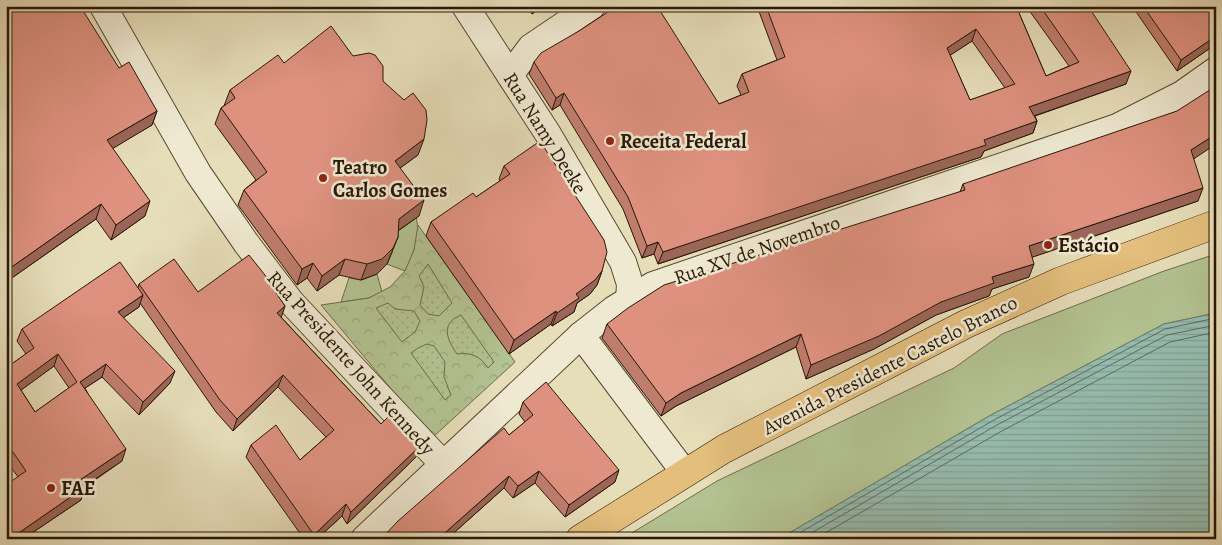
<svg xmlns="http://www.w3.org/2000/svg" width="1222" height="545" viewBox="0 0 1222 545" font-family="Alegreya,serif">
	<defs>
		<pattern id="park-crowns" width="20" height="18" patternUnits="userSpaceOnUse" patternTransform="scale(1.25)"><rect width="20" height="18" fill="#b3c291"/><path d="M2 6a3 3 0 1 1 6 0M12 15a3 3 0 1 1 6 0" fill="none" stroke="#9aa67c"/></pattern>
		<pattern id="garden-dots" width="8" height="8" patternUnits="userSpaceOnUse" patternTransform="scale(1.25)"><rect width="8" height="8" fill="#b3c291"/><path d="M2 2h.1M6 6h.1" fill="none" stroke="#9aa67c" stroke-width="1.8" stroke-linecap="round"/></pattern>
		<pattern id="water-rules" width="6" height="5" patternUnits="userSpaceOnUse" patternTransform="scale(1.25)"><rect width="6" height="5" fill="#96bcaf"/><path d="M0 2.5h6" fill="none" stroke="#81a195"/></pattern>
	</defs>
	<rect width="100%" height="100%" fill="#e6ddb9"/>
	<filter id="stains"><feTurbulence type="fractalNoise" baseFrequency=".004" numOctaves="4"/><feColorMatrix values="0 0 0 0 .2 0 0 0 0 .09 0 0 0 0 .02 0 0 0 .5 -.17"/></filter>
	<radialGradient id="worn" r=".72"><stop offset=".6" stop-color="#630" stop-opacity="0"/><stop offset="1" stop-color="#630" stop-opacity=".3"/></radialGradient>
	<g fill="#b3c291" stroke="#6e6c4b">
		<path d="M416,217c5,20 -3,37 -11,54l-18,-7 5,-11v-18z"/>
		<path d="M1216,254v59l-52,11 -173,91 -212,124h-157l95,-58 237,-113 48,-34 162,-63z"/>
		<path d="M377,274l5,18 -13,6 -28,4 8,-24 12,2z"/>
	</g>
	<path fill="url(#park-crowns)" stroke="#6e6c4b" d="M418,225l97,137 -83,76 -111,-133 48,-7 21,-11 15,-16 9,-21z"/>
	<g fill="url(#garden-dots)" stroke="#6e6c4b">
		<path d="M428,264l24,39 -13,13 -11,-2 -8,-9 4,-18 -5,-11z"/>
		<path d="M388,303l7,6 19,2 6,10 -5,11 -13,10 -26,-34z"/>
		<path d="M461,315l33,47 -6,6c-8,-12 -17,-16 -31,-14 -9,-13 -18,-30 4,-39z"/>
		<path d="M427,344l7,2 11,16 -1,15 7,18 -6,5 -34,-47 7,-5z"/>
	</g>
	<path fill="url(#water-rules)" stroke="#6a7a6b" d="M1216,313v226h-437l212,-124 173,-91z"/>
	<g fill="none" stroke-linecap="round" stroke-linejoin="round">
		<g stroke="#606a5a" stroke-width="1">
			<path d="M789,539l205,-119 171,-91 51,-11"/>
			<path d="M801,539l196,-114 170,-90 49,-10"/>
			<path d="M815,539l185,-107 170,-90 46,-10"/>
		</g>
		<defs>
			<g id="minor">
				<path d="M103,6l95,167 48,70 45,59 152,162"/>
				<path d="M465,6l83,128 75,128 7,22 -1,16"/>
				<path d="M510,75l21,-28 61,-41"/>
				<path d="M581,335l103,137"/>
				<path d="M364,539l217,-204 33,-26 39,-24 464,-158 65,-33 34,-24"/>
			</g>
			<path id="major" d="M580,539l144,-90 242,-125 95,-43 155,-57"/>
		</defs>
		<use href="#minor" stroke="#584832" stroke-width="28"/>
		<use href="#major" stroke="#291705" stroke-width="29"/>
		<use href="#minor" stroke="#efe9d2" stroke-width="26"/>
		<use href="#major" stroke="#e3be7c" stroke-width="28"/>
	</g>
	<g fill="#bf7d6d" stroke="#291705" fill-rule="evenodd">
		<path d="M6,6l113,62 38,43 -5,14 -40,23 33,68 -34,24 -15,-21 -90,63z"/>
		<path d="M527,6h16l-11,8z"/>
		<path d="M757,6h259l30,70 23,-10 -43,-60h62l38,78 -91,32 2,5 -4,12 -49,18 -3,6 -323,107 -4,-10 -12,4 -19,-49 -63,-104 -8,5 -23,-36 5,-12 185,42 22,-9 -4,-9 5,-12 35,-14zM972,41l33,47 -35,12 -20,-45z"/>
		<path d="M1132,6h84v38l-39,27z"/>
		<path d="M353,56l30,25 35,74 -18,13 19,48 -21,15v6l-11,27 -10,10 -16,6 -22,-5 -22,16 -10,-13 -10,7 -59,-80 6,-15 12,-10 -41,-56 6,-16 3,-2 6,-16 54,-27z"/>
		<path d="M1193,159l5,42 -166,56 -3,20 -37,12 -3,7 -53,19 -62,34 -68,30 -10,-32 -120,59 -15,10 -59,-78 5,-14 353,-132 3,-8z"/>
		<path d="M504,166l98,105 -5,14 -7,9 -13,9 -3,9 -22,14 -1,-2 -42,30 -83,-118 5,-14 45,-25 24,-16 -1,-2z"/>
		<path d="M139,284l59,8h77l10,14 -4,11 100,107 39,22 -4,11 -69,67 -5,-8 -25,23h-13l-58,-82 5,-12 49,15 26,-23 -48,-50 -45,44 -17,-19 -76,-109 -1,4 -16,11 47,65 -31,32 -37,-38 -17,11 37,73 -37,26 -4,13 -58,39h-17l12,-62 -12,-17v-92l20,-14 -9,-13 5,-12 116,-41zM54,366l15,22 -34,24 -14,-22z"/>
		<path d="M523,402l92,80 -50,35 -30,-34 -22,15 -9,-10 -57,51h-66l144,-117 -6,-8z"/>
	</g>
	<g fill="#9b6659" stroke="#291705">
		<path d="M535,6h8l-11,8z"/>
		<path d="M976,29l-4,12 -29,19 4,-12z"/>
		<path d="M1216,36v8l-39,27 4,-11z"/>
		<path d="M1131,71l-5,13 -101,35 4,-12z"/>
		<path d="M564,93l-4,12 -8,5 4,-12z"/>
		<path d="M157,111l-5,14 -50,30 5,-15z"/>
		<path d="M1037,121l-4,12 -49,18 -3,6 -323,107 5,-12z"/>
		<path d="M1216,134v10l-30,20 5,-14z"/>
		<path d="M424,139l-6,16 -29,21 6,-15z"/>
		<path d="M1203,188l-5,13 -174,59 5,-14z"/>
		<path d="M424,200l-5,16 -26,18 6,-15z"/>
		<path d="M150,201l-5,15 -34,24 5,-15z"/>
		<path d="M101,204l-5,15 -90,63v-11z"/>
		<path d="M398,237l-11,27 -10,10 -16,6 6,-16z"/>
		<path d="M658,242l-4,12 -12,4 5,-12z"/>
		<path d="M345,259l-6,16 -22,16 5,-15z"/>
		<path d="M313,263l-6,15 -10,7 5,-16z"/>
		<path d="M1034,264l-5,13 -37,12 -3,7 -53,19 -62,34 -68,30 5,-14 181,-88z"/>
		<path d="M602,271l-5,14 -7,9 -13,9 -3,9 -22,14 5,-13 19,-19z"/>
		<path d="M143,295l-4,12 -25,17 4,-12z"/>
		<path d="M285,306l-4,12 -4,-5z"/>
		<path d="M556,311l-5,13 -42,30 5,-14z"/>
		<path d="M801,334l-5,13 -120,59 -15,10 5,-13 15,-10z"/>
		<path d="M58,354l-4,12 -41,30 4,-12z"/>
		<path d="M106,364l-4,13 -26,17 4,-12z"/>
		<path d="M175,371l-5,12 -31,32 4,-13z"/>
		<path d="M283,375l-5,12 -45,44 4,-12z"/>
		<path d="M420,446l-4,11 -69,67 4,-12z"/>
		<path d="M126,449l-4,12 -46,31 4,-12z"/>
		<path d="M619,470l-4,12 -50,35 4,-12z"/>
		<path d="M539,471l-4,12 -22,15 5,-12z"/>
		<path d="M509,476l-5,12 -57,51h-9z"/>
		<path d="M85,487l-4,13 -58,39h-13z"/>
		<path d="M346,504l-4,12 -25,23h-5l2,-4z"/>
	</g>
	<g fill="#de917f" stroke="#291705" fill-rule="evenodd">
		<path d="M6,6h74l39,62 10,-6 28,49 -50,29 43,61 -34,24 -15,-21 -95,67z"/>
		<path d="M617,6h40l62,98 30,-12 -7,-18 43,-17 -19,-51h250l30,70 33,-14 -39,-56h48l43,65 -102,36 8,14 -53,19 2,5 -323,107 -5,-10 -11,4 -19,-49 -64,-104 -8,5 -22,-36 7,-9 38,-22zM976,29l39,55 -45,16 -23,-52z"/>
		<path d="M1143,6h73v30l-35,24z"/>
		<path d="M331,26l22,30 16,-3 6,2 8,11v15l21,19 9,-7 13,17 1,10 -3,19 -29,22 29,39 -25,19 -1,18 -5,11 -11,11 -15,5 -22,-5 -23,17 -9,-13 -11,6 -58,-79 23,-18 -46,-64 14,-10 -5,-8 48,-35 6,8z"/>
		<path d="M1216,86v48l-25,16 12,38 -174,58 5,18 -42,13 2,6 -53,19 -62,34 -68,29 -10,-31 -120,59 -15,10 -59,-79 21,-16 36,-23 301,-95 -2,-6 214,-73z"/>
		<path d="M540,141l64,99 3,12 -5,19 -7,9 -19,14 3,4 -22,15 -1,-2 -42,29 -83,-118 42,-29 3,4 34,-23 -6,-8z"/>
		<path d="M249,255l27,34 -2,1 11,16 -8,7 104,111 10,-10 29,32 -69,66 -5,-8 -32,31 -63,-90 25,-20 24,35 34,-30 -51,-55 -46,44 -17,-19 -81,-116 35,-25 24,33z"/>
		<path d="M120,262l23,33 -25,17 57,59 -32,31 -37,-38 -26,18 46,67 -46,31 5,7 -75,52h-4v-54l20,-14 -20,-29v-74l28,-20 -12,-19zM58,354l19,28 -42,30 -18,-28z"/>
		<path d="M546,382l73,88 -50,35 -30,-34 -21,15 -9,-10 -71,63h-57l17,-18 106,-93 5,7 24,-20 -10,-13z"/>
	</g>
	<g fill="#8f2418" stroke="#efe9d2" stroke-width="2">
		<circle cx="610" cy="141" r="5"/>
		<circle cx="323" cy="178" r="5"/>
		<circle cx="1048" cy="245" r="5"/>
		<circle cx="51" cy="488" r="5"/>
	</g>
	<g text-anchor="middle" dominant-baseline="central" stroke-width="5" stroke-linejoin="round" paint-order="stroke">
		<g font-size="20" fill="#291705" stroke="#efe9d2">
			<text transform="translate(545 133) rotate(58)">Rua Namy Deeke</text>
			<text transform="translate(757 250) rotate(-19)">Rua XV de Novembro</text>
			<text transform="translate(351 363) rotate(48)">Rua Presidente John Kennedy</text>
			<text transform="translate(890 365) rotate(-27)">Avenida Presidente Castelo Branco</text>
		</g>
		<g font-size="20" font-weight="bold" fill="#291705" stroke="#efe9d2" text-anchor="start">
			<text x="620" y="141">Receita Federal</text>
			<text x="333" y="167">Teatro<tspan x="333" dy="23">Carlos Gomes</tspan></text>
			<text x="1058" y="245">Estácio</text>
			<text x="61" y="488">FAE</text>
		</g>
	</g>
	<rect width="1222" height="545" fill="none" stroke="#e6ddb9" stroke-width="25"/>
	<rect x="8" y="8" width="1207" height="530" fill="none" stroke="#291705" stroke-width="2.5"/>
	<rect x="12" y="12" width="1197" height="520" fill="none" stroke="#291705"/>
	<rect width="100%" height="100%" filter="url(#stains)"/>
	<rect width="100%" height="100%" fill="url(#worn)"/>
</svg>
